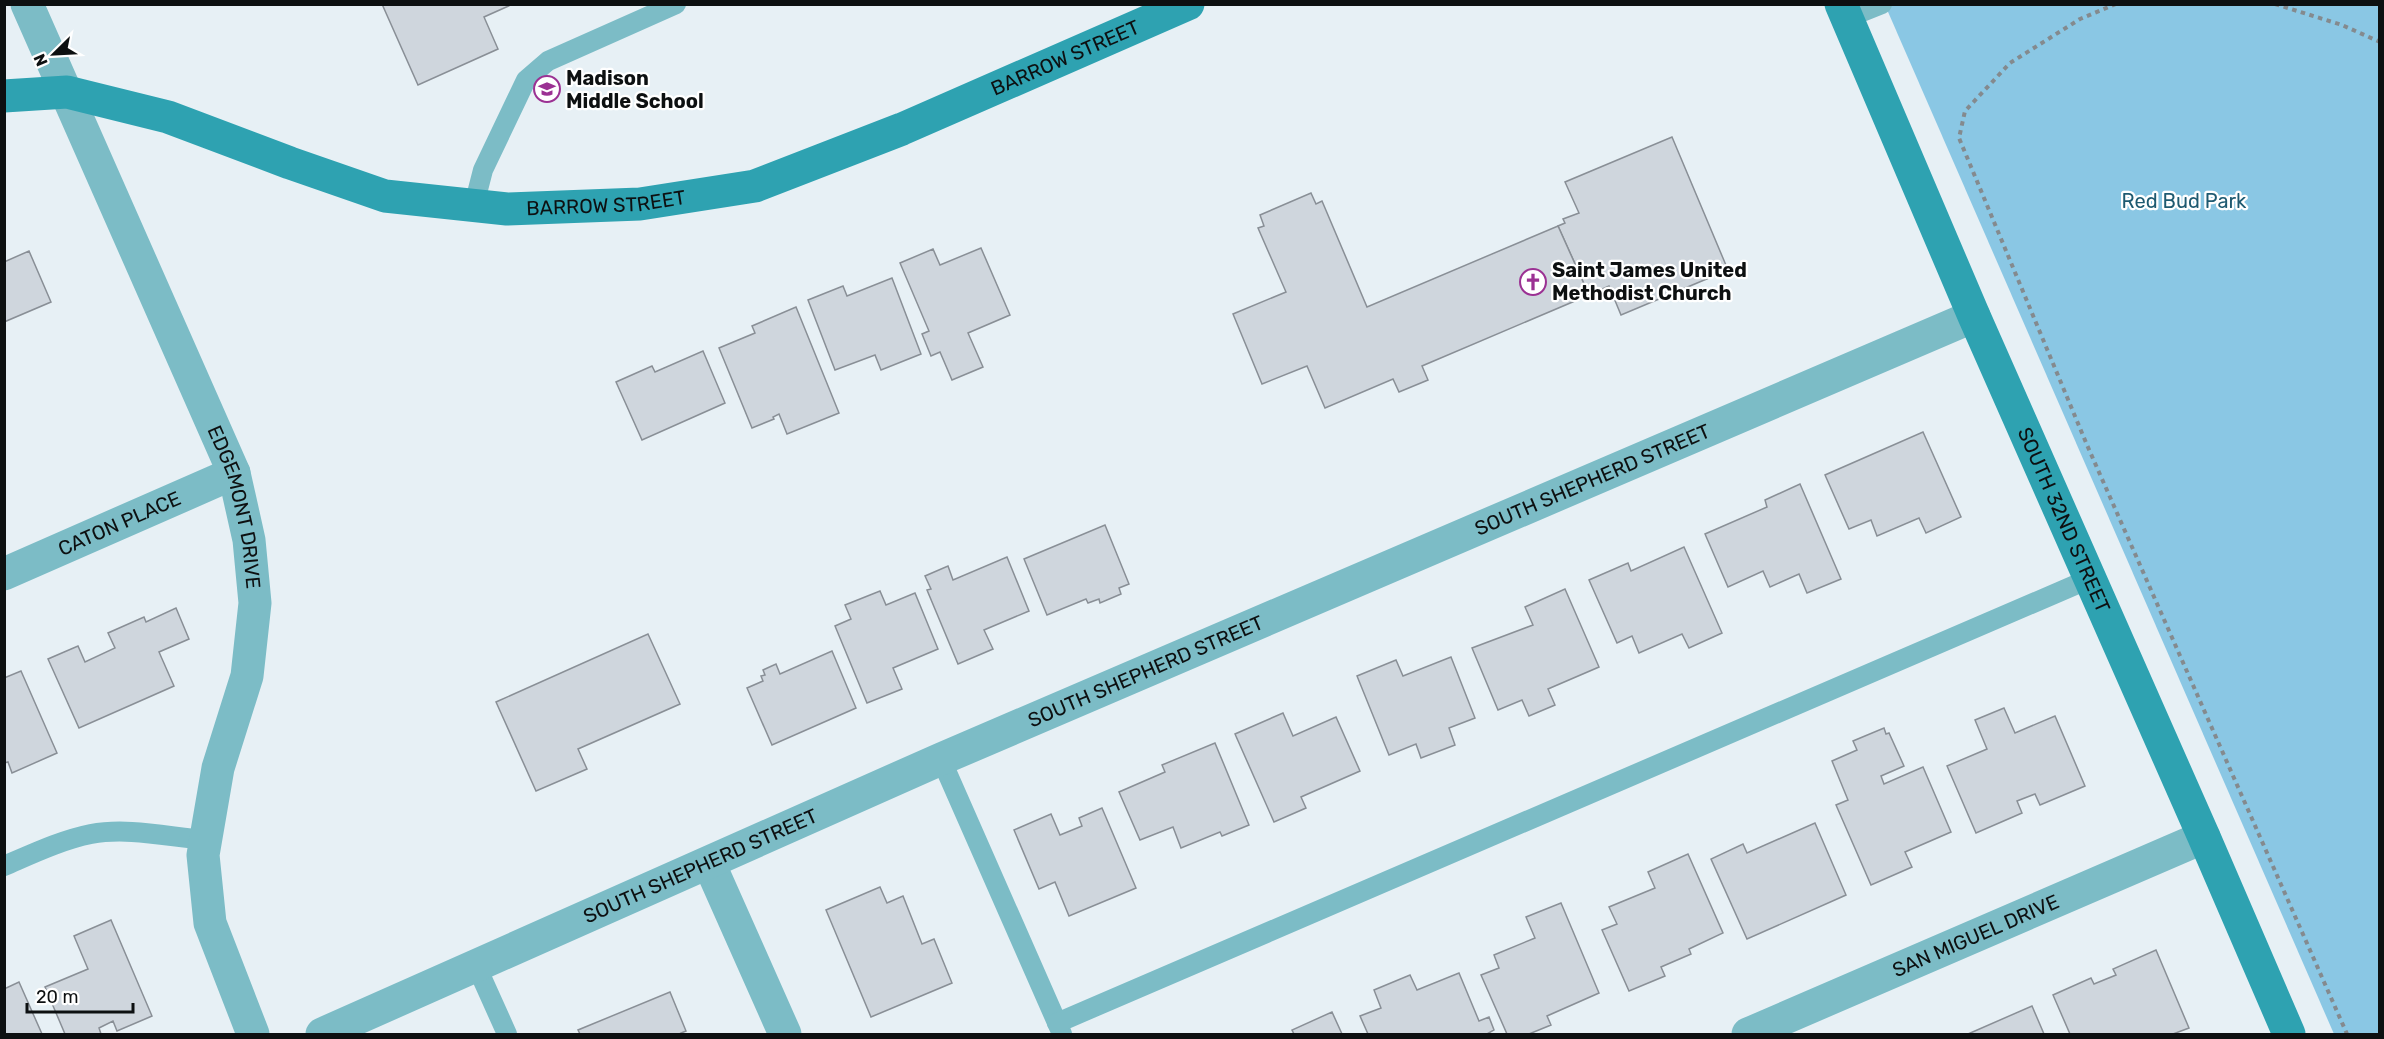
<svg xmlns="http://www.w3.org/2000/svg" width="2384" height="1039" viewBox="0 0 2384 1039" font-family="Rubik,sans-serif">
	<rect width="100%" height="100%" fill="#e7f0f5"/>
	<path fill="#8ac7e4" d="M1885,5h494v1029h-45z"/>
	<g fill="#cfd6dd" stroke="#898f96" stroke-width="1.5">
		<path d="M382,4h131l-29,13 14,32 -80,36z"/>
		<path d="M1672,137l56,133 -107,45 -12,-29 -20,9 -31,-69 7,-3 -2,-4 16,-6 -14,-31z"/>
		<path d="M1311,193l5,11 6,-3 45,106 191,-81 31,69 -167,71 6,14 -29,12 -6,-13 -68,29 -18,-42 -45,18 -29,-70 53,-22 -28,-64 6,-2 -4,-11z"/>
		<path d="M981,248l29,67 -42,18 15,34 -31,13 -12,-28 -9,4 -9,-22 7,-3 -29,-68 33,-14 7,16z"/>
		<path d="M29,251l22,51 -47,20v-60z"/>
		<path d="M892,278l29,76 -40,16 -6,-15 -40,15 -27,-70 35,-14 4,10z"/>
		<path d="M796,307l43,106 -52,21 -8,-20 -6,3 1,2 -22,9 -33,-80 36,-15 -3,-7z"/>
		<path d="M703,351l22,52 -83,37 -26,-58 36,-16 3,6z"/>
		<path d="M1923,432l38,85 -35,16 -7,-15 -42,18 -6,-16 -22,9 -24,-54z"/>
		<path d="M1800,484l41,95 -34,14 -8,-19 -29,13 -7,-16 -35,16 -23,-53 62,-27 -2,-7z"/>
		<path d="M1105,525l24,59 -10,4 2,6 -21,9 -1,-4 -11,4 -2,-4 -39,16 -23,-56z"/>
		<path d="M1684,547l38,86 -33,15 -7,-14 -43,19 -7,-17 -15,7 -28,-63 39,-17 3,8z"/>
		<path d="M1007,557l22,54 -45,19 9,19 -35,15 -31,-74 4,-1 -6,-13 23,-10 5,14z"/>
		<path d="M1565,589l34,78 -51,22 7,16 -26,11 -7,-16 -24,10 -26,-62 61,-23 -8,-18z"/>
		<path d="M880,591l6,14 29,-12 23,56 -45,19 9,21 -35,14 -32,-77 16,-7 -6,-14z"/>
		<path d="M176,608l13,31 -30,13 15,34 -95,42 -31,-69 30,-13 7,16 30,-14 -7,-15 36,-16 2,5z"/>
		<path d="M648,634l32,70 -102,45 9,20 -51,22 -40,-89z"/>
		<path d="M832,651l24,57 -84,37 -25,-57 16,-7 -2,-5 4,-1 -2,-5 13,-6 4,10z"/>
		<path d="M1451,657l24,61 -26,10 6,17 -34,13 -5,-14 -27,11 -32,-79 39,-16 7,16z"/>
		<path d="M21,671l36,82 -45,20 -4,-11 -4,1v-85z"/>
		<path d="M2004,708l11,25 40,-17 30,70 -45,19 -5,-11 -18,7 5,12 -46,20 -29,-67 40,-17 -12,-29z"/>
		<path d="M1283,713l10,23 43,-19 24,54 -59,26 5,11 -32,14 -39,-88z"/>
		<path d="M1884,728l2,6 3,-1 15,33 -23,10 3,8 39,-17 28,65 -46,20 7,15 -41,18 -35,-80 12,-5 -16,-39 25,-11 -4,-9z"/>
		<path d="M1215,743l34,82 -27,11 -2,-4 -39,16 -8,-21 -33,13 -21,-48 46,-20 -3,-7z"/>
		<path d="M1102,808l34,80 -67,28 -14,-34 -16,7 -25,-59 37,-16 9,21 22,-9 -3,-8z"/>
		<path d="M1815,823l31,72 -99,44 -36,-80 32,-15 4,9z"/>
		<path d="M1688,854l35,79 -34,16 2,5 -30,13 4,9 -36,15 -27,-61 15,-6 -8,-17 46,-19 -7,-16z"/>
		<path d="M880,887l7,16 16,-7 19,48 12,-5 18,44 -81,34 -45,-107z"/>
		<path d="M1561,903l38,90 -52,23 4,9 -22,9h-22l-26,-59 18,-7 -5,-13 41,-17 -9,-21z"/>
		<path d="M111,920l41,96 -35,15 -4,-10 -14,7 2,6h-36l-20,-47 43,-18 -14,-33z"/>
		<path d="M2156,950l33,78 -16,6h-103l-17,-39 38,-17 3,6 22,-9 -3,-6z"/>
		<path d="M1459,973l20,48 10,-4 5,13 -7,4h-119l-8,-18 21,-8 -7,-18 36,-15 7,15z"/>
		<path d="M19,982l23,52h-38v-45z"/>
		<path d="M670,992l16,39 -5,2 1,1h-102l-2,-4z"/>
		<path d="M2032,1006l12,28h-76z"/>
		<path d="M1332,1012l10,22h-48l-2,-4z"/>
	</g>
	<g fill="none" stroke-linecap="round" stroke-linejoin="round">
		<g stroke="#848a8e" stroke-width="4" stroke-dasharray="4.5 4.5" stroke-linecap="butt">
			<path d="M2116,4l-36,15 -70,44 -45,48 -6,27 128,307 260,589"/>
			<path d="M2275,4l67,21 38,17"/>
		</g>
		<g stroke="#7cbcc6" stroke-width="20">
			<path d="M1847,18l35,-14"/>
			<path d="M474,205l9,-35 43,-90 22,-19 128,-57"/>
			<path d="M941,759l121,275"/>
			<path d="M4,866c28,-12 57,-26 87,-32 37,-7 78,3 115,6"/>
			<path d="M476,965l31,69"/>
			<path d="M1057,1023l1032,-444"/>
		</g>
		<g stroke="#7cbcc6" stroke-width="33">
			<path id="s1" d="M27,4l207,469 15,67 6,63 -8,73 -29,92 -15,87 7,68 43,111"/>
			<path id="s2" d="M4,574l230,-101"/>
			<path d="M709,863l76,171"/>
			<path id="s3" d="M322,1034l619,-275 1033,-443"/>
			<path id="s4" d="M1748,1034l456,-197"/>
		</g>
		<g stroke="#2ea2b1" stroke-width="33">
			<path id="s5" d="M1841,4l133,312 230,521 85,197"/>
			<path id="s6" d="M4,96l63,-4 101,25 122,46 95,33 122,13 133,-5 115,-18 147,-57 286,-125"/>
		</g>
	</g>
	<defs>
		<symbol id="school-ring" viewBox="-11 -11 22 22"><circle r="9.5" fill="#fff" stroke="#9b3193" stroke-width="1.5"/><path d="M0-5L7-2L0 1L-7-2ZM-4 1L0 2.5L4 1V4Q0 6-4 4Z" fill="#9b3193"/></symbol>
		<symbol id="church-ring" viewBox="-11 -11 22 22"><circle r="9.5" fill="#fff" stroke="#9b3193" stroke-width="1.5"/><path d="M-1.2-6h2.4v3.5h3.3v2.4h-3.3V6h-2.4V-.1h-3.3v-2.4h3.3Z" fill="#9b3193"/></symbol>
	</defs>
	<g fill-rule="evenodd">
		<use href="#school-ring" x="532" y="74" width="30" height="30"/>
		<use href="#church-ring" x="1518" y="267" width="30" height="30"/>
	</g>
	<g text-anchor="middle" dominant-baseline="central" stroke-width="4.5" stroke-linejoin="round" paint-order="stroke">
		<g font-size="20" fill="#0d1011" stroke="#fff">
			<text stroke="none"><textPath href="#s6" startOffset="1106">BARROW STREET</textPath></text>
			<text stroke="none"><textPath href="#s6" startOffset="620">BARROW STREET</textPath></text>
			<text stroke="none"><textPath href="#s3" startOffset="1386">SOUTH SHEPHERD STREET</textPath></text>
			<text stroke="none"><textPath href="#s1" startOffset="546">EDGEMONT DRIVE</textPath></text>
			<text stroke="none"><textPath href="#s5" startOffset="562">SOUTH 32ND STREET</textPath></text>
			<text stroke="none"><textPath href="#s2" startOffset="126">CATON PLACE</textPath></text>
			<text stroke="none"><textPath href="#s3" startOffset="900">SOUTH SHEPHERD STREET</textPath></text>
			<text stroke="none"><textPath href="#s3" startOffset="414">SOUTH SHEPHERD STREET</textPath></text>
			<text stroke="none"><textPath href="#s4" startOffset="248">SAN MIGUEL DRIVE</textPath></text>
		</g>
		<g font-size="20" font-weight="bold" fill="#0d1011" stroke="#fff" text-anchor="start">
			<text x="566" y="78">Madison<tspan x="566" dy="23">Middle School</tspan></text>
			<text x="1552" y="270">Saint James United<tspan x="1552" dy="23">Methodist Church</tspan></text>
		</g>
		<g font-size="20" fill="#1e5a71" stroke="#fff">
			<text x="2184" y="201">Red Bud Park</text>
		</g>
	</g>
	<rect width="2384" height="1039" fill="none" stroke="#0d1011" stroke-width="12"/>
	<g transform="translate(54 54) rotate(246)" stroke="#ffffff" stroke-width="4.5" paint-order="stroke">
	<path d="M0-4.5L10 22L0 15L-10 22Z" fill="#0d1011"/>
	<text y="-9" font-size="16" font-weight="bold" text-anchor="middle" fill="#0d1011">N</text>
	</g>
	<path d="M27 1003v9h106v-9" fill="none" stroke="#0d1011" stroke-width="3"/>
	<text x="36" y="1003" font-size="18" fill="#0d1011" stroke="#ffffff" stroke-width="4.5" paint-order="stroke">20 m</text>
</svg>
